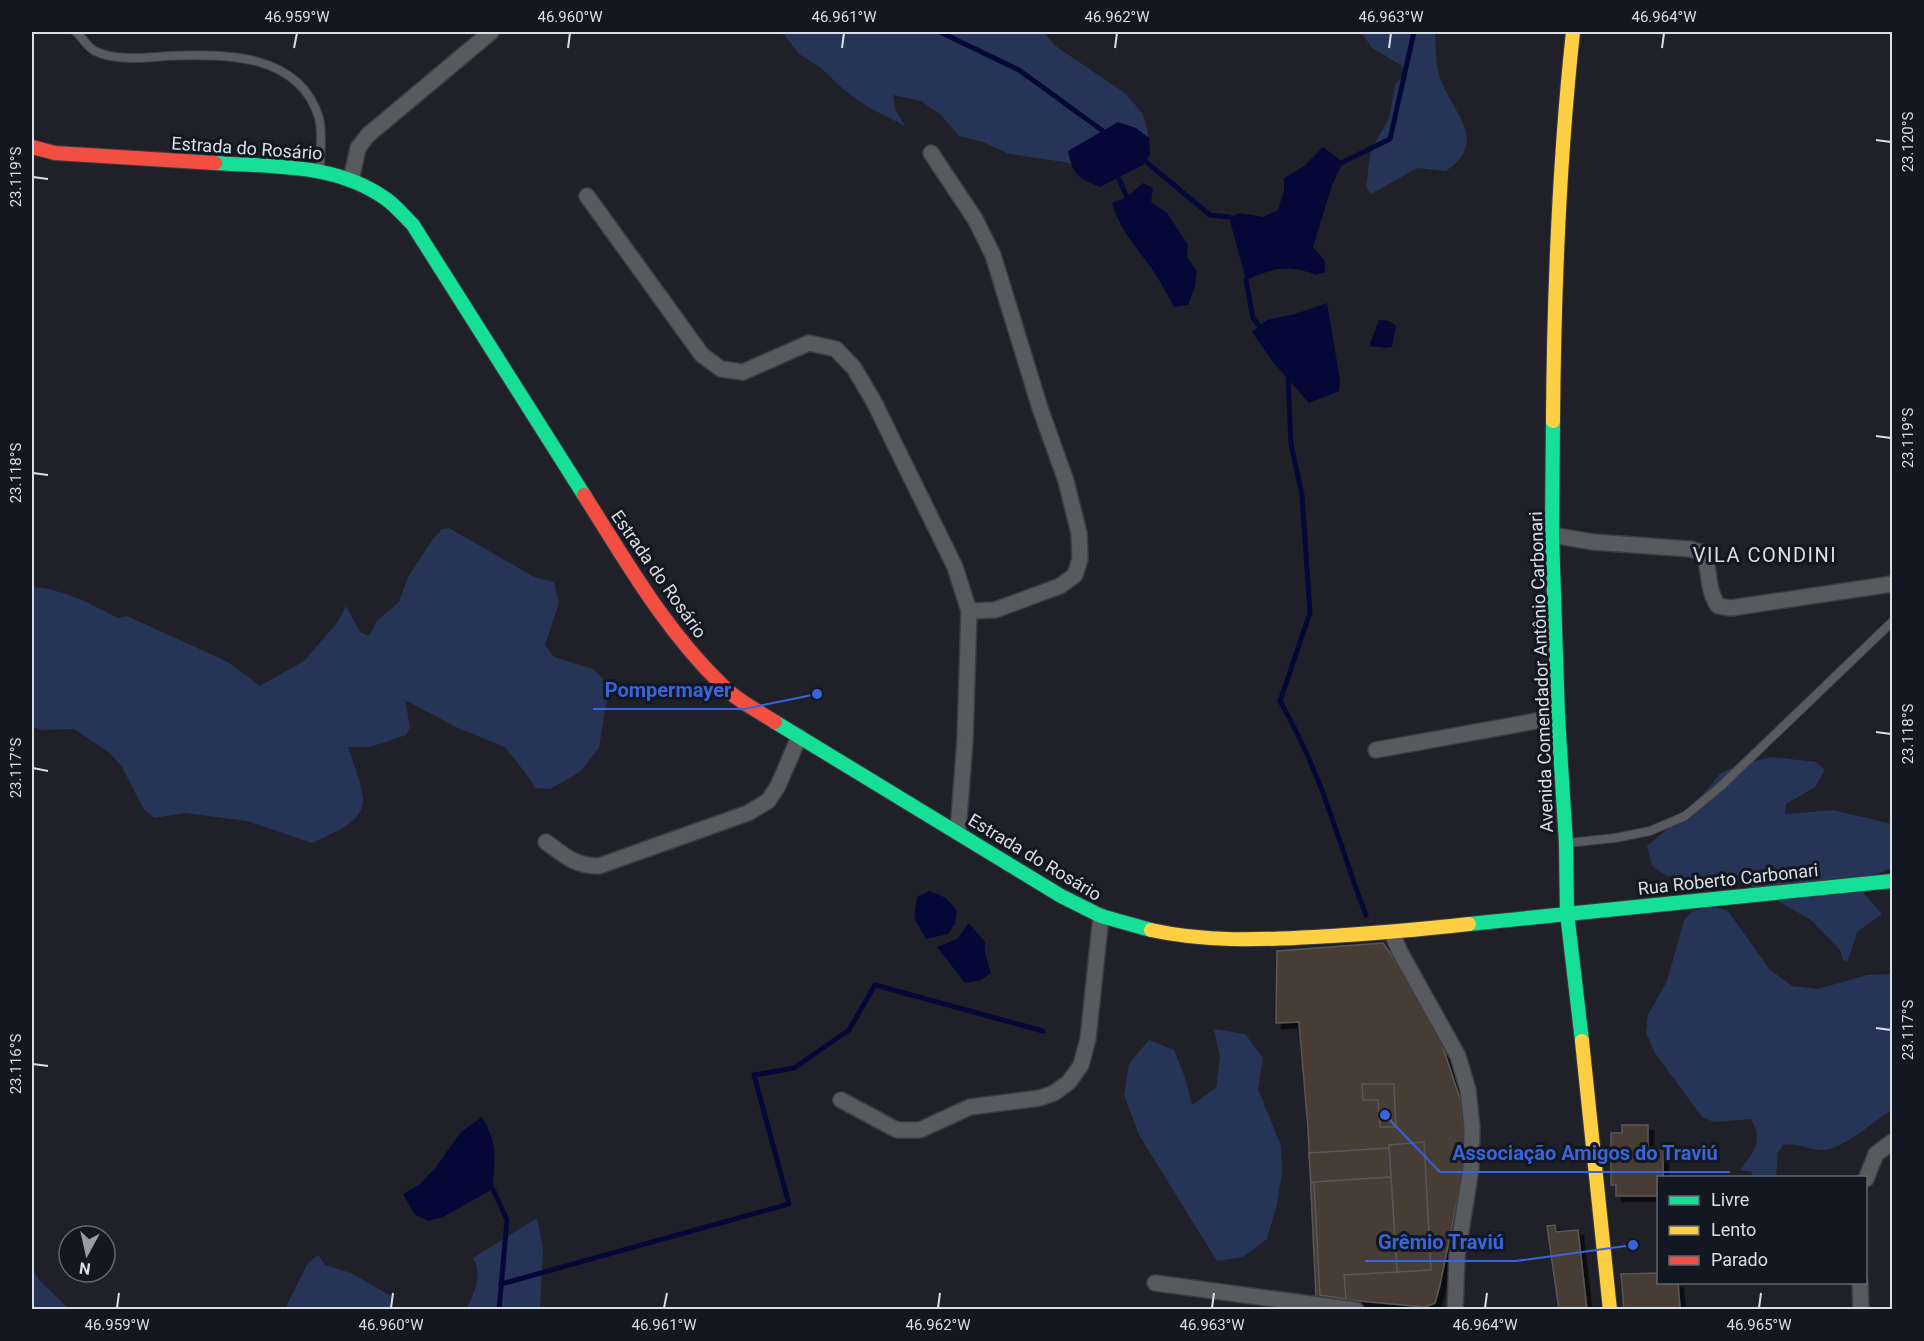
<svg xmlns="http://www.w3.org/2000/svg" width="1924" height="1341" viewBox="0 0 1924 1341" font-family="Roboto,sans-serif">
	<defs>
		<filter id="shadow"><feDropShadow dx="5.5" dy="5.5" stdDeviation="0" flood-color="#0009"/></filter>
	</defs>
	<rect width="100%" height="100%" fill="#202128"/>
	<g fill="#263457">
		<path d="M782,32h262l10,13 72,49 17,20 5,18 -1,17 -56,21 -27,-8 -55,-8 -26,-12 -24,-6 -18,-21 -20,-14 -28,-6 2,14 10,17 -37,-19 -25,-18 -22,-21 -22,-14z"/>
		<path d="M1361,32h74c1,14 0,32 5,46 13,36 50,63 6,93l-29,-3 -46,26 -5,-7 5,-38 18,-30 6,-34 10,-12 -4,-8 -29,-17z"/>
		<path d="M449,528l85,49 20,5 5,21 -14,42 9,12 39,12 16,15 -10,64 -19,24 -30,17 -15,-1 -5,-9 -25,-32 -47,-19 -53,-28 5,27 -4,8 -36,12h-22c5,16 13,34 15,51 2,25 -33,36 -51,45l-65,-22 -62,-8 -31,5 -11,-10 -21,-41 -12,-14 -36,-24 -34,1 -8,-4v-139l18,2 30,10 38,19 9,-2 101,46 32,24 44,-25 33,-38 9,-17 14,26 9,4 8,-15 22,-19 9,-25 25,-38 9,-10z"/>
		<path d="M1770,757l46,5 9,8 -10,17 -29,17 -1,10 48,-4 59,14v44l-30,12 -2,9 22,25 -25,18 -9,29 -5,-1 -3,-10 -30,-31 -65,-36 -78,-7 -15,-10 -5,-20 39,-32 34,-40 13,-7z"/>
		<path d="M1709,905l19,6 42,59 22,16 26,3 49,-14 25,-1v132l-2,5c-19,12 -48,40 -70,39 -14,-1 -23,-8 -37,-5l-5,7 -2,25h-24v-5l-12,-2c14,-19 24,-28 11,-51l-37,3 -12,-5 -47,-64 -9,-21 2,-17 19,-34 17,-60 7,-9z"/>
		<path d="M1214,1029l31,5 18,24 -5,31 23,57 1,26 -5,32 -10,35 -24,18 -26,4 -78,-126 -15,-40 5,-31 20,-24 25,10 11,28 7,27 24,-17 4,-31z"/>
		<path d="M537,1218l6,31 -3,60h-73c6,-16 17,-34 6,-51z"/>
		<path d="M318,1255l7,10 26,8 40,23 -1,7 2,6h-107l23,-46z"/>
		<path d="M32,1268l7,12 30,29h-37z"/>
	</g>
	<g fill="#050837">
		<path d="M1118,122l18,6 13,10 1,16 -7,11 -43,22c-21,-8 -28,-13 -32,-36z"/>
		<path d="M1323,147l20,15 -11,23 -19,62 12,14v11l-9,3c-29,-11 -42,-7 -70,5l-17,-63 11,-4 23,4 15,-7 6,-19v-13l20,-12z"/>
		<path d="M1143,183l10,5 -2,14 16,11 21,32 -1,12 10,14 -2,15 -7,19 -14,2c-7,-13 -14,-26 -22,-38 -15,-21 -33,-40 -40,-66l15,-6z"/>
		<path d="M1327,303l13,77 -1,11 -30,12 -36,-41 -21,-30 15,-12 28,-6z"/>
		<path d="M1379,320l10,1 7,5 -4,21 -5,1 -18,-2z"/>
		<path d="M929,891l17,7 11,12 -2,14 -7,10 -22,5 -12,-21 3,-21z"/>
		<path d="M969,923l16,19v11l6,20 -10,7 -16,3 -28,-36 20,-8z"/>
		<path d="M482,1117c17,28 12,41 11,72l-50,28 -15,4 -14,-7 -11,-20 17,-10 15,-16 26,-36z"/>
	</g>
	<g fill="none" stroke-linecap="round" stroke-linejoin="round">
		<g stroke="#050837" stroke-width="5">
			<path d="M940,32l79,38 84,61"/>
			<path d="M1145,161l65,54 19,2"/>
			<path d="M1343,162l47,-23 24,-107"/>
			<path d="M1119,179l8,18"/>
			<path d="M1246,280l7,38 6,8"/>
			<path d="M1288,379l3,65 11,51 8,118 -30,88c22,39 40,80 54,123 11,30 20,61 32,91"/>
			<path d="M493,1189l14,31 -8,90"/>
			<path d="M501,1284l288,-80 -35,-129 40,-7 55,-38 26,-45 168,46"/>
		</g>
	</g>
	<g fill="#463c35" stroke="#595758" stroke-width="1.5" filter="url(#shadow)">
		<path d="M1383,943l27,39 27,47 24,73 5,55 -26,128 -5,18 -10,4 -109,-10 -8,-169 -9,-106 -23,1 1,-72z"/>
		<path d="M1362,1084h32l2,43h-16l-2,-27h-15z"/>
		<path d="M1622,1125h26v25h15v28h-5v18h-42v-11h-5v-52h11z"/>
		<path d="M1424,1142l7,128 -34,2 -8,-127z"/>
		<path d="M1389,1148l2,29 -80,6 -2,-30z"/>
		<path d="M1391,1177l6,95 -53,3 2,24 -26,-4 -6,-113z"/>
		<path d="M1555,1225l1,7 22,-2 9,80h-28l-12,-84z"/>
		<path d="M1658,1273v9h20l2,26 -56,2 -3,-36z"/>
	</g>
	<g fill="none" stroke-linecap="round" stroke-linejoin="round">
		<defs>
			<g id="lane">
				<path d="M76,32c6,5 12,16 19,19 19,10 51,7 72,5 56,-3 133,-3 152,62 4,15 1,35 1,50"/>
				<path d="M1567,843l48,-5 35,-7 35,-15 35,-29 172,-165"/>
			</g>
			<g id="street">
				<path d="M931,153l44,66 18,36 47,153 26,73 13,52 1,26 -5,16 -15,11 -65,24 -26,1"/>
				<path d="M351,180l7,-32 10,-13 123,-103"/>
				<path d="M587,196l115,159 19,14 22,3 66,-29 27,6 18,19 20,34 81,165 14,44 -4,129 -7,92"/>
				<path d="M1552,535l41,7 97,7 14,4c6,18 3,37 14,53l13,2 161,-24"/>
				<path d="M1376,750l182,-33"/>
				<path d="M546,842c19,14 29,24 53,24l149,-53 20,-12 10,-15 21,-49"/>
				<path d="M1392,933l8,19 58,104 10,34 4,38 -1,40 -14,88 -2,54"/>
				<path d="M841,1100l56,30h23l50,-23 70,-9 14,-5 15,-11 12,-17 7,-26 13,-123"/>
				<path d="M1866,1179l10,-25 16,-12"/>
				<path d="M1860,1282l1,28"/>
				<path d="M1155,1283l201,27"/>
			</g>
			<g id="fast">
				<path d="M215,163c58,4 121,0 171,36 10,7 19,18 27,26l171,270"/>
				<path d="M1553,421l-1,114 6,182 8,126 1,70 15,128"/>
				<path d="M775,722l286,174 40,20 50,14"/>
				<path d="M1469,924l423,-43"/>
			</g>
			<g id="slow">
				<path d="M1553,421c1,-130 6,-260 20,-389"/>
				<path d="M1151,930c54,12 108,10 163,7 52,-3 103,-7 155,-13"/>
				<path d="M1582,1041l28,269"/>
			</g>
			<g id="jam">
				<path d="M32,147l23,6 160,10"/>
				<path d="M584,495c42,66 81,135 138,190 14,15 36,26 53,37"/>
			</g>
		</defs>
		<use href="#lane" stroke="#3c3d43" stroke-width="10"/>
		<use href="#street" stroke="#3c3d43" stroke-width="18"/>
		<use href="#fast" stroke="#3c3d43" stroke-width="16"/>
		<use href="#slow" stroke="#3c3d43" stroke-width="16"/>
		<use href="#jam" stroke="#3c3d43" stroke-width="16"/>
		<use href="#lane" stroke="#585a5e" stroke-width="8"/>
		<use href="#street" stroke="#585a5e" stroke-width="15"/>
		<use href="#fast" stroke="#16e098" stroke-width="14"/>
		<use href="#slow" stroke="#ffcf43" stroke-width="14"/>
		<use href="#jam" stroke="#f24e42" stroke-width="14"/>
	</g>
	<path fill="none" stroke="#dadee5" stroke-width="2" d="M294,48l3,-15M568,48l2,-15M842,48l2,-15M1115,48l2,-15M1389,48l2,-15M1662,48l2,-15M1876,140l15,2M33,177l15,2M1876,436l15,2M33,473l15,2M1876,732l15,2M33,768l15,3M1876,1028l15,2M33,1064l15,2M117,1308l2,-15M391,1308l2,-15M664,1308l3,-15M938,1308l2,-15M1212,1308l2,-15M1485,1308l2,-15M1759,1308l2,-15"/>
	<g text-anchor="middle" dominant-baseline="central" stroke-width="6" stroke-linejoin="round" paint-order="stroke">
		<g font-size="18" fill="#dadee5" stroke="#131721">
			<text transform="translate(247 148) rotate(4)">Estrada do Rosário</text>
			<text transform="translate(659 574) rotate(55)">Estrada do Rosário</text>
			<text transform="translate(1541 672) rotate(-92)">Avenida Comendador Antônio Carbonari</text>
			<text transform="translate(1035 857) rotate(31)">Estrada do Rosário</text>
			<text transform="translate(1728 879) rotate(-6)">Rua Roberto Carbonari</text>
		</g>
		<g font-size="20" letter-spacing="1.5" fill="#dadee5" stroke="#131721">
			<text x="1765" y="555">VILA CONDINI</text>
		</g>
	</g>
	<path fill="none" stroke="#3964da" stroke-width="2" d="M817 694L744 709H593M1385 1115L1440 1172H1730M1633 1245L1516 1261H1365"/>
	<g fill="#3964da" stroke="#131721" stroke-width="2">
		<circle cx="817" cy="694" r="6"/>
		<circle cx="1385" cy="1115" r="6"/>
		<circle cx="1633" cy="1245" r="6"/>
	</g>
	<g font-size="20" text-anchor="middle" font-weight="bold" fill="#3964da" stroke="#131721" stroke-width="6" stroke-linejoin="round" paint-order="stroke">
		<text x="668" y="697">Pompermayer</text>
		<text x="1585" y="1160">Associação Amigos do Traviú</text>
		<text x="1441" y="1249">Grêmio Traviú</text>
	</g>
	<rect width="1924" height="1341" fill="none" stroke="#131721" stroke-width="66"/>
	<rect x="1657" y="1176" width="210" height="108" fill="#131721" stroke="#63676f" stroke-width="1.5"/>
	<rect x="1669" y="1196" width="30" height="9" fill="#16e098" stroke="#63676f" stroke-width="1.5"/>
	<text x="1711" y="1206" font-size="18" fill="#dadee5">Livre</text>
	<rect x="1669" y="1226" width="30" height="9" fill="#ffcf43" stroke="#63676f" stroke-width="1.5"/>
	<text x="1711" y="1236" font-size="18" fill="#dadee5">Lento</text>
	<rect x="1669" y="1256" width="30" height="9" fill="#f24e42" stroke="#63676f" stroke-width="1.5"/>
	<text x="1711" y="1266" font-size="18" fill="#dadee5">Parado</text>
	<g transform="translate(87 1254) rotate(188)"><circle r="28" fill="#131721" stroke="#63676f" stroke-width="1.5"/>
	<path d="M0-4.5L10 22L0 15L-10 22Z" fill="#999ca3"/>
	<text y="-9" font-size="16" font-weight="bold" text-anchor="middle" fill="#dadee5">N</text>
	</g>
	<rect x="33" y="33" width="1858" height="1275" fill="none" stroke="#dadee5" stroke-width="2"/>
	<g font-size="15" text-anchor="middle" fill="#dadee5">
		<text x="297" y="22">46.959°W</text>
		<text x="570" y="22">46.960°W</text>
		<text x="844" y="22">46.961°W</text>
		<text x="1117" y="22">46.962°W</text>
		<text x="1391" y="22">46.963°W</text>
		<text x="1664" y="22">46.964°W</text>
		<text transform="translate(1908 142) rotate(-90)" y="5">23.120°S</text>
		<text transform="translate(16 177) rotate(-90)" y="5">23.119°S</text>
		<text transform="translate(1908 438) rotate(-90)" y="5">23.119°S</text>
		<text transform="translate(16 473) rotate(-90)" y="5">23.118°S</text>
		<text transform="translate(1908 734) rotate(-90)" y="5">23.118°S</text>
		<text transform="translate(16 768) rotate(-90)" y="5">23.117°S</text>
		<text transform="translate(1908 1030) rotate(-90)" y="5">23.117°S</text>
		<text transform="translate(16 1064) rotate(-90)" y="5">23.116°S</text>
		<text x="117" y="1330">46.959°W</text>
		<text x="391" y="1330">46.960°W</text>
		<text x="664" y="1330">46.961°W</text>
		<text x="938" y="1330">46.962°W</text>
		<text x="1212" y="1330">46.963°W</text>
		<text x="1485" y="1330">46.964°W</text>
		<text x="1759" y="1330">46.965°W</text>
	</g>
</svg>
